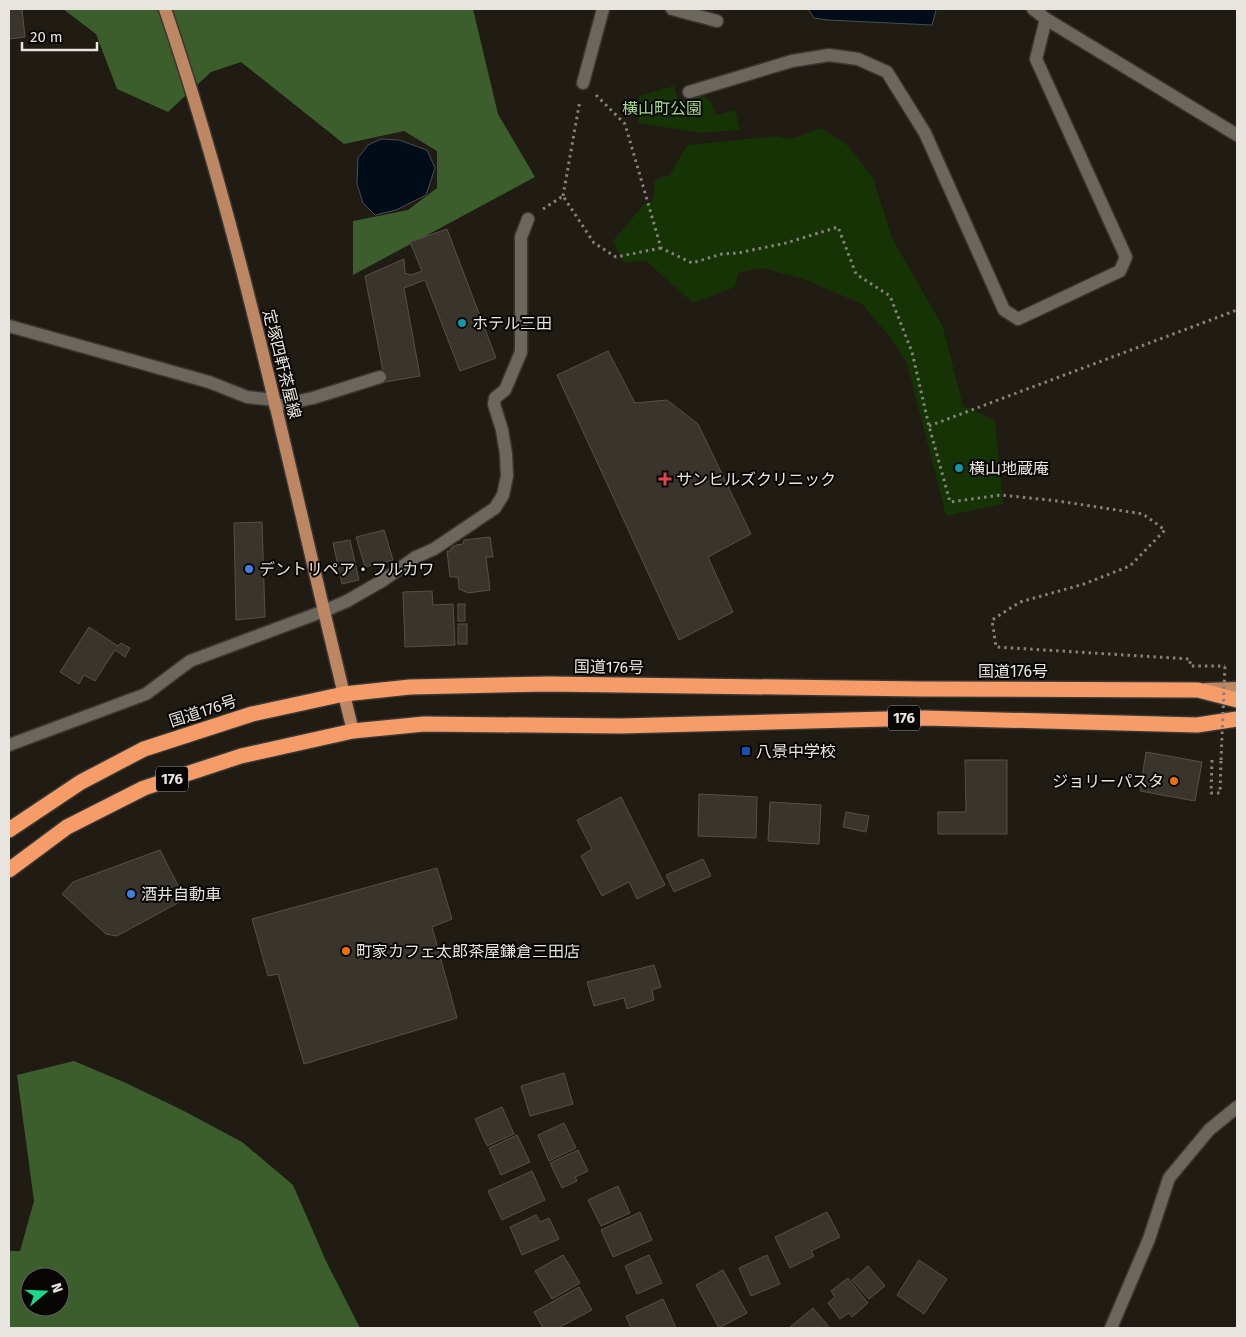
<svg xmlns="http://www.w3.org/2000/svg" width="1246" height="1337" viewBox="0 0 1246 1337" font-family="'Fira Sans','Noto Sans JP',sans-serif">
	<rect width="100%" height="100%" fill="#201b13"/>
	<g fill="#163305">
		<path d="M674,86l4,15 26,-5 7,6 5,13 19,-5 5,20 -39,3 -63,-10 1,-27z"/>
		<path d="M821,128l25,16 27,34 19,60 51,89 20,79 32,14 8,84 -57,12 -39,-153 -18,-27 -27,-32 -59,-25 -41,-11 -24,5 -3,14 -42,16 -47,-42 -23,1 -10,-21 30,-36 10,-5 2,-20 15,-5 17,-30 90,-9 14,3z"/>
	</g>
	<g fill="#3c5d2c" fill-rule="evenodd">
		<path d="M63,9h410l25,105 37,63 -182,98v-54l55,-11 29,-22v-37l-33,-20 -60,13 -103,-82 -30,10 -43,40 -51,-23 -21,-55z"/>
		<path d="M74,1061l52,22 56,27 60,32 51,43 33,76 34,67h-351v-77h11l14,-50 -17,-126zM30,1277h30v30h-30z"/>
	</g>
	<g fill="#000d18" stroke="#464e54">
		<path d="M808,9h128v1l-4,15 -104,-5 -14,-2z"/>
		<path d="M381,139l18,1 28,10 8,18 -9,27 -30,15 -21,5 -12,-12 -6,-19 1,-26 10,-13z"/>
	</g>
	<g fill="#3a352c" stroke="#565148">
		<path d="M9,9h13l3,28 -16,2z"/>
		<path d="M447,229l49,129 -36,13 -35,-91 -21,8 16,88 -35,6 -20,-106 39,-17 1,14 6,2 11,-4 -12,-29z"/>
		<path d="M608,351l27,52 32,-3 31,24 53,110 -43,23 25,55 -54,28 -122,-265z"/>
		<path d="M262,522l3,95 -29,3 -2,-97z"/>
		<path d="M384,530l9,30 -28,7 -9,-30z"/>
		<path d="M490,537l3,20h-7l4,33 -22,3 -9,-4 -1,-12h-8l-3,-26h4v-3l5,-3 7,-1 1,-4z"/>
		<path d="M350,540l9,40 -17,4 -9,-41z"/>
		<path d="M432,591l1,14 20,-1 2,41 -50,2 -2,-55z"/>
		<rect x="458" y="604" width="7" height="17"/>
		<rect x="458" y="624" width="9" height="20"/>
		<path d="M89,627l29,19 3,-3 9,5 -5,9 -10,-7 -20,31 -11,-6 -5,9 -19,-12z"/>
		<path d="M1146,752l56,10 -7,39 -55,-10z"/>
		<path d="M965,760h42v74h-69v-22h28z"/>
		<path d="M699,794l58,3 -1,41 -58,-2z"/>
		<path d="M621,797l44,88 -28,14 -8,-17 -27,14 -21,-40 11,-7 -15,-29z"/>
		<path d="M770,802l51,3 -2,39 -51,-3z"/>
		<path d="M846,812l23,4 -3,16 -23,-5z"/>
		<path d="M160,850l25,49 -68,37 -11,-2 -44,-40 11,-12z"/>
		<path d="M703,859l8,17 -37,16 -8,-17z"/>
		<path d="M437,868l15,51 -20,8 25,91 -153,46 -26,-90 -10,2 -16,-57z"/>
		<path d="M654,965l7,22 -9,3 2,10 -27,9 -3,-11 -30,8 -7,-24z"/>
		<path d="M564,1073l9,31 -43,12 -9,-30z"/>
		<path d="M502,1107l12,27 -27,12 -12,-27z"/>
		<path d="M564,1123l12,25 -27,13 -11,-26z"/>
		<path d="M517,1135l13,27 -29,13 -12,-27z"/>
		<path d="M578,1150l10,21 -13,6 2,4 -15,7 -12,-25z"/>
		<path d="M532,1171l13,29 -43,20 -14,-29z"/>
		<path d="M618,1186l12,27 -29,13 -13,-26z"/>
		<path d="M640,1212l12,28 -39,17 -12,-27z"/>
		<path d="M827,1212l13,25 -29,14 3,5 -24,12 -15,-31z"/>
		<path d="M536,1215l4,7 9,-4 10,21 -37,16 -12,-28z"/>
		<path d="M563,1255l17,28 -28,16 -17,-28z"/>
		<path d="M649,1255l13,28 -25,11 -12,-28z"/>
		<path d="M767,1255l13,29 -29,12 -12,-28z"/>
		<path d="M919,1260l28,19 -23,35 -27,-19z"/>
		<path d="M868,1266l17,20 -16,13 -17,-19z"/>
		<path d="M723,1270l24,43 -28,15 -23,-43z"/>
		<path d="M848,1278l20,25 -16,14 -3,-4 -9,6 -12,-16 7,-6 -4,-6z"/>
		<path d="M579,1287l13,23 -34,18h-15l-9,-16z"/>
		<path d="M663,1299l13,29h-45l-5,-12z"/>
		<path d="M813,1308l17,20h-41z"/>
	</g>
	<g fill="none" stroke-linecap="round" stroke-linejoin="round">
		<defs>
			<g id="minor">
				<path d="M672,9l45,12"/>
				<path d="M1033,9l13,10 191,116"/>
				<path d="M583,83l20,-74"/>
				<path d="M689,92l103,-31 37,-6 29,4 29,13 38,61 79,177 14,9 102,-48 6,-14 -90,-198 10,-40"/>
				<path d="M9,326l200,56 38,15 27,3"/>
				<path d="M275,406l38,-8 67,-21"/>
				<path d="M9,745l137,-51 44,-33 134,-50 23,-10 35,-20 34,-24 18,-8 61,-41 8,-13 4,-19 -1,-22 -4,-24 -8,-26 1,-6 10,-8 16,-38v-115l7,-18"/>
				<path d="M1111,1328l38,-89 20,-61 40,-48 28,-23"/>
			</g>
			<g id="major">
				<path d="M165,9c80,235 128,481 188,722"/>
				<path d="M1206,689l31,-1"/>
			</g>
			<g id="highway">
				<path d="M9,830l72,-48 63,-33 108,-35 92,-20 66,-7 138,-3 373,5 277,1 39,10"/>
				<path d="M9,870l58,-43 77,-39 97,-32 112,-25 71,-7 196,2 305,-8 272,7 40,-6"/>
			</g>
		</defs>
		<use href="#minor" stroke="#3a3733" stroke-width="15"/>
		<use href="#major" stroke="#3a3733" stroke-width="15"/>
		<use href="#highway" stroke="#3a3733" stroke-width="18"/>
		<g stroke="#85817b" stroke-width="3" stroke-dasharray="2.5 4" stroke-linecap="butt">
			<path d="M596,95l29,29 36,124 31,15 30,-9 16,-1 48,-10 52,-16 18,47 34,22 22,56 17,74 21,76 51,-7 57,6 85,13 22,16 -35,36 -46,18 -64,18 -28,18 4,27 194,12v7h35"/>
			<path d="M563,196l17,-96"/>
			<path d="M543,209l20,-13 31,47 22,14 45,-9"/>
			<path d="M929,426l308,-116"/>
			<path d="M1212,760l-1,33h9l1,-33"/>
		</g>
		<use href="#minor" stroke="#6c675d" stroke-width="12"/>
		<use href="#major" stroke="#be8764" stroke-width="12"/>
		<use href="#highway" stroke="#f59c69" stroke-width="15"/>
		<path stroke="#85817b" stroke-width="3" stroke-dasharray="2.5 4" stroke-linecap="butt" d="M1221,760l4,-94"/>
	</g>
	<g fill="#0f9aa8" stroke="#080604" stroke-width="2">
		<circle cx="462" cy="323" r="5"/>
		<circle cx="959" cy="468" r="5"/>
	</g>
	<path fill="#e0444e" stroke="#080604" stroke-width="2" d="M662.5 471.5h5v5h5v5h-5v5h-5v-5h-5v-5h5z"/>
	<g fill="#3f7fe0" stroke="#080604" stroke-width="2">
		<circle cx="249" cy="569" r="5"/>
		<circle cx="131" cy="894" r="5"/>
	</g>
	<rect fill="#1a4fb4" stroke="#080604" stroke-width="2" x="741" y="746" width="10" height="10" rx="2.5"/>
	<g fill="#e8710a" stroke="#080604" stroke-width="2">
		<circle cx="1174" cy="781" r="5"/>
		<circle cx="346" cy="951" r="5"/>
	</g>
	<g text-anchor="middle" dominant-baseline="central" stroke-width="4" stroke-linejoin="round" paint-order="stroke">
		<g fill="#080604" stroke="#a5a29e" stroke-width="1">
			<rect x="888" y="705.5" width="32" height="25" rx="4"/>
			<rect x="156" y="766.5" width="32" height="25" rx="4"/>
		</g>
		<g font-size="15" font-weight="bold" fill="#e8e5e0">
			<text x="904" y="718">176</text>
			<text x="172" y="779">176</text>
		</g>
		<g font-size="16" fill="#a4d88d" stroke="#080604">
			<text x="662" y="108">横山町公園</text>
		</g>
		<g font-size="16" fill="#e8e5e0" stroke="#080604" text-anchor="start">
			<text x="472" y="323">ホテル三田</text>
			<text x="969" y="468">横山地蔵庵</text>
			<text x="676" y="479">サンヒルズクリニック</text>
			<text x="259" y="569">デントリペア・フルカワ</text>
			<text x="756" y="751">八景中学校</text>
			<text x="1164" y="781" text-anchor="end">ジョリーパスタ</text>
			<text x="141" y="894">酒井自動車</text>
			<text x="356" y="951">町家カフェ太郎茶屋鎌倉三田店</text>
		</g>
		<g font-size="16" fill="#e8e5e0" stroke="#080604">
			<text transform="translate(282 364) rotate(76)">定塚四軒茶屋線</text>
			<text transform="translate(609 667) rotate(1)">国道176号</text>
			<text x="1013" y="671">国道176号</text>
			<text transform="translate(203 711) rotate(-18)">国道176号</text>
		</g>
	</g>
	<rect width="1246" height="1337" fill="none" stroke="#e8e5e0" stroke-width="20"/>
	<g transform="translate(45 1292) rotate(71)"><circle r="24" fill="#080604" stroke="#625f5c"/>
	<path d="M0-4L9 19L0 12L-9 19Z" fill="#17d989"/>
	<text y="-8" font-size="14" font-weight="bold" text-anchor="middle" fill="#e8e5e0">N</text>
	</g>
	<path d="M22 42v8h75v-8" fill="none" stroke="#e8e5e0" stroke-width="2.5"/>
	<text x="30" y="42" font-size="15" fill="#e8e5e0" stroke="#080604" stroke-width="4" paint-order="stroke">20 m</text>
</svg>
